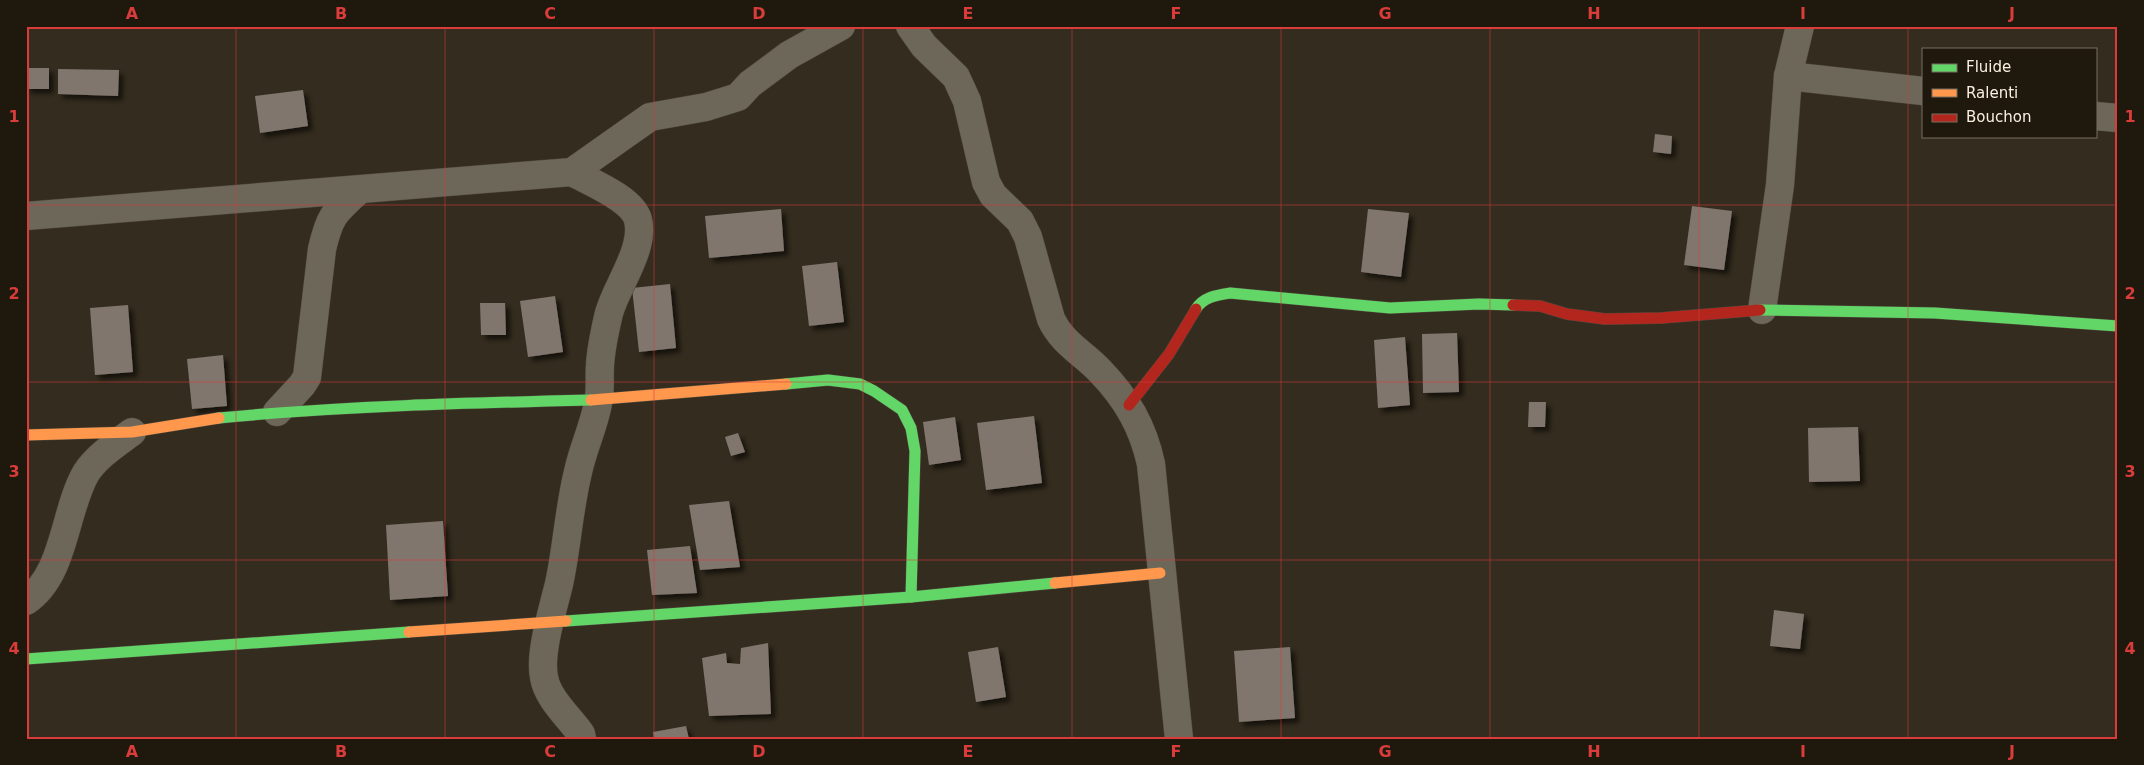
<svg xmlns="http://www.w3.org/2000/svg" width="2144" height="765" viewBox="0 0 2144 765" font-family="'DejaVu Sans',sans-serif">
	<defs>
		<filter id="shadow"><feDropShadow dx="4.5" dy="4.5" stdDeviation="2.5" flood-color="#0009"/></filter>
	</defs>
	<rect width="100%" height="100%" fill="#342c1e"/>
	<g fill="#80766e" filter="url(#shadow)">
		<rect x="26" y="68" width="23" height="21"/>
		<path d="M58,69l61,1 -1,26 -60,-2z"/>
		<path d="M303,90l5,36 -48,7 -5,-37z"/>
		<path d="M1655,134l17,2 -1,18 -18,-2z"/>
		<path d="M1692,206l40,5 -8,59 -40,-5z"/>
		<path d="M781,209l3,42 -75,7 -4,-42z"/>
		<path d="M1368,209l41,4 -8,64 -40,-5z"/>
		<path d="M837,262l7,60 -35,4 -7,-60z"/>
		<path d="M670,284l6,64 -37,4 -7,-64z"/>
		<path d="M555,296l8,56 -35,5 -8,-56z"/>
		<path d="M480,303h25l1,32h-25z"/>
		<path d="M128,305l5,67 -38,3 -5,-67z"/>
		<path d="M1457,333l2,59 -36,1 -1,-59z"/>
		<path d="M1405,337l5,68 -32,3 -4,-68z"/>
		<path d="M223,355l4,51 -35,3 -5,-50z"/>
		<path d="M1529,402h17l-1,25h-17z"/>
		<path d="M1034,416l8,67 -56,7 -9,-67z"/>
		<path d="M955,417l6,43 -32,5 -6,-43z"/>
		<path d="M1858,427l2,54 -51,1 -1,-54z"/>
		<path d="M738,433l7,19 -14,4 -6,-19z"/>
		<path d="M729,501l11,66 -40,3 -11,-65z"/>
		<path d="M443,521l5,75 -58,4 -4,-75z"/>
		<path d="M690,546l7,47 -45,2 -5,-45z"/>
		<path d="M1774,610l30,4 -4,35 -30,-3z"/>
		<path d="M768,643l3,71 -62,2 -7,-58 24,-5 1,10 13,1 1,-16z"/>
		<path d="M998,647l8,50 -30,5 -8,-50z"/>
		<path d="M1290,647l5,71 -56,4 -5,-71z"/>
		<path d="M686,726l3,13h-35l-1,-7z"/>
	</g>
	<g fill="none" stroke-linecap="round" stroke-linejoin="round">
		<defs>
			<g id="street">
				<path d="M910,26l14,20 32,31 11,24 19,81 7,13 27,26 8,16 23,82c11,24 32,34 49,52 27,28 43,56 51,93l28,275"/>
				<path d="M1788,76l135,15"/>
				<path d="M2095,116l23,2"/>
				<path d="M572,172c18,10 61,27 66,48 7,29 -21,65 -29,93 -4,17 -8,34 -9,52 -1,12 1,26 -2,38 -4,23 -15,45 -20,69 -9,36 -11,75 -19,112 -6,25 -20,69 -15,93 3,21 25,40 37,57l1,5"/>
				<path d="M26,216l546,-44 78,-55 56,-10 32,-10 12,-13 39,-29 52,-29"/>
				<path d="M1762,310l18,-125 8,-109 12,-50"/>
				<path d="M277,412l25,-27 5,-8 15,-128c8,-34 12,-36 37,-59"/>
				<path d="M26,601c39,-26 38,-90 60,-128 11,-17 30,-29 46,-41"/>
			</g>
			<g id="fast">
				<path d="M1196,309c7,-12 21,-14 34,-16l160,15 89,-4 34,1"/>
				<path d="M1760,310l175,3 183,13"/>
				<path d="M786,384l42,-4 32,4 14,7 28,19 9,18 4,23 -4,146"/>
				<path d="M219,418c124,-12 248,-15 372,-18"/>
				<path d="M566,621l345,-24 144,-14"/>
				<path d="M26,659l383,-27"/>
			</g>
			<g id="slow">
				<path d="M591,400l195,-16"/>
				<path d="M26,435l106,-3 87,-14"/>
				<path d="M1055,583l105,-10"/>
				<path d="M409,632l157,-11"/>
			</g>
			<g id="jam">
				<path d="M1513,305l27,1 27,8 38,5 56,-1 99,-8"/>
				<path d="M1129,405l40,-51 27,-45"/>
			</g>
		</defs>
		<use href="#street" stroke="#4f493d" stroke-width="29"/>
		<use href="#fast" stroke="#4f493d" stroke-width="12"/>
		<use href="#slow" stroke="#4f493d" stroke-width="12"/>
		<use href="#jam" stroke="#4f493d" stroke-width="12"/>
		<use href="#street" stroke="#6d675a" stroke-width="28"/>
		<use href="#fast" stroke="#63d668" stroke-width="11"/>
		<use href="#slow" stroke="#ff974d" stroke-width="11"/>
		<use href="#jam" stroke="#b3261e" stroke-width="11"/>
	</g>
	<path fill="none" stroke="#d93c3a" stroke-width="1" stroke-opacity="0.55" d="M236,26v713M445,26v713M654,26v713M863,26v713M1072,26v713M1281,26v713M1490,26v713M1699,26v713M1908,26v713M26,205h2092M26,382h2092M26,560h2092"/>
	<rect width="2144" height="765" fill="none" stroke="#1f190d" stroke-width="55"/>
	<rect x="1922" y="48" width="175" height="90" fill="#1f190d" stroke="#766f61"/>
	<rect x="1932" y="64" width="25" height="8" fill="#63d668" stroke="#766f61"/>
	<text x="1966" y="72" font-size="15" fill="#f8efdf">Fluide</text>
	<rect x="1932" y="89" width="25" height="8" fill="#ff974d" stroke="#766f61"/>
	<text x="1966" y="98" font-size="15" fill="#f8efdf">Ralenti</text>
	<rect x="1932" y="114" width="25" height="8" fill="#b3261e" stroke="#766f61"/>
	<text x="1966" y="122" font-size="15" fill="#f8efdf">Bouchon</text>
	<rect x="28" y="28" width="2088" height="710" fill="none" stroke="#d93c3a" stroke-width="2"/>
	<g font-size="16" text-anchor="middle" font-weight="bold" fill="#d93c3a">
		<text x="132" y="19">A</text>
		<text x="341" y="19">B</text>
		<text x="550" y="19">C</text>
		<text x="759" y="19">D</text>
		<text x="968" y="19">E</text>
		<text x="1176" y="19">F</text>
		<text x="1385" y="19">G</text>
		<text x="1594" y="19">H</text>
		<text x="1803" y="19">I</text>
		<text x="2012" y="19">J</text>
		<text x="14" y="122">1</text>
		<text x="2130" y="122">1</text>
		<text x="14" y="299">2</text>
		<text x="2130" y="299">2</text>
		<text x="14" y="477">3</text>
		<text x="2130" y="477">3</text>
		<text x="14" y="654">4</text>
		<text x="2130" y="654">4</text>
		<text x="132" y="757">A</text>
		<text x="341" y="757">B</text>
		<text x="550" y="757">C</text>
		<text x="759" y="757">D</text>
		<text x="968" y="757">E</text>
		<text x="1176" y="757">F</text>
		<text x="1385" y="757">G</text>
		<text x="1594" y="757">H</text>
		<text x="1803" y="757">I</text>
		<text x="2012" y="757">J</text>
	</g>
</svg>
